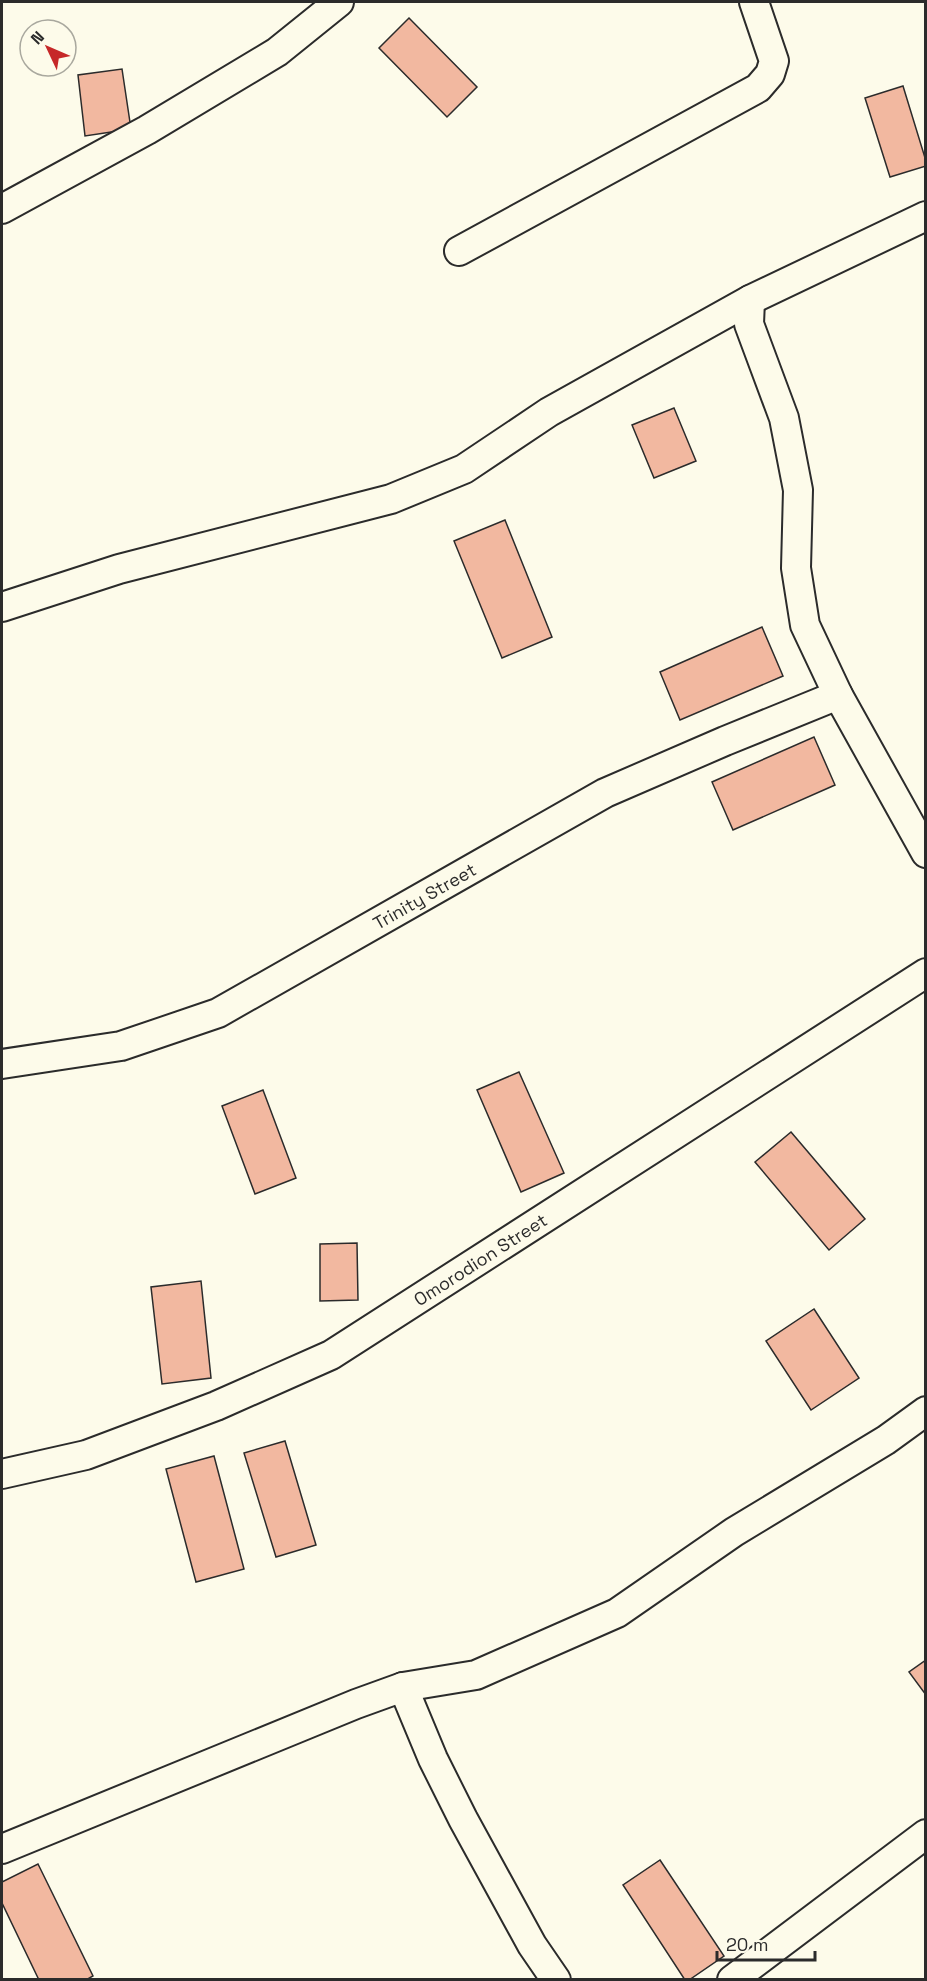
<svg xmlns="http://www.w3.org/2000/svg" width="927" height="1981" viewBox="0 0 927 1981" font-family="'Space Grotesk',sans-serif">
	<rect width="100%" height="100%" fill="#fdfbea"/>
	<g fill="#f2b8a0" stroke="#2b2b2b" stroke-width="1.5">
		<path d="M409,18l68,69 -30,30 -68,-69z"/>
		<path d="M122,69l9,60 -46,7 -7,-61z"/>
		<path d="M903,86l23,75v5l-36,11 -25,-79z"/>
		<path d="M674,408l22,53 -42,17 -22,-53z"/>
		<path d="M505,520l47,117 -50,21 -48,-117z"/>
		<path d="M762,627l21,49 -103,44 -20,-48z"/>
		<path d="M814,737l21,48 -102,45 -21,-48z"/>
		<path d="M519,1072l45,101 -43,19 -44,-102z"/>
		<path d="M263,1090l33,88 -41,16 -33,-88z"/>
		<path d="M791,1132l74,87 -36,31 -74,-88z"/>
		<path d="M357,1243l1,57 -38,1v-57z"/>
		<path d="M201,1281l10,97 -49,6 -11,-97z"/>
		<path d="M814,1309l45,69 -48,32 -45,-69z"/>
		<path d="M285,1441l31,104 -40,12 -32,-104z"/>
		<path d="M214,1456l30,113 -48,13 -30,-113z"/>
		<path d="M926,1660v35l-17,-23z"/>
		<path d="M660,1860l64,96 -35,24h-4l-62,-95z"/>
		<path d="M38,1864l55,112 -7,4h-47l-37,-77v-21z"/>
	</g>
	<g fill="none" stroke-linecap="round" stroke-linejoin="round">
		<defs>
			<g id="minor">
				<path d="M2,209l145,-79 130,-78 62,-50"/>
				<path d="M459,251l299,-163 12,-14 4,-13 -20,-59"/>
				<path d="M750,300l-1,24 35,94 14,72 -2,78 9,57 33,70 88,158"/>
				<path d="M2,607l117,-38 272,-70 73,-30 85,-57 201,-112 176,-84"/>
				<path id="s1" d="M2,1064l119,-18 97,-33 387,-220 120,-52 113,-46"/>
				<path id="s2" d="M2,1474l84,-19 130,-49 115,-51 595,-382"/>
				<path d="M403,1687l30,72 30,60 69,126 24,35"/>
				<path d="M2,1849l354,-145 47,-17 73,-12 141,-62 117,-81 152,-92 40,-29"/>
				<path d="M732,1980l194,-146"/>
			</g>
		</defs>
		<use href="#minor" stroke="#2b2b2b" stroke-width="32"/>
		<use href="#minor" stroke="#fdfbea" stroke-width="28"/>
	</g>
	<g text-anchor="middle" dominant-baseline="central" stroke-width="4.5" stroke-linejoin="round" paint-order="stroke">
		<g font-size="18" fill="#2b2b2b" stroke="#fdfbea">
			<text stroke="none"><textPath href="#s1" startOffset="460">Trinity Street</textPath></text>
			<text stroke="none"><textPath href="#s2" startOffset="528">Omorodion Street</textPath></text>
		</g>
	</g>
	<rect width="927" height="1981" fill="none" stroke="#2b2b2b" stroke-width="6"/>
	<g transform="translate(48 48) rotate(314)"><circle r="28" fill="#fdfbea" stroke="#a9a89e" stroke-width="1.5"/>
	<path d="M0-4.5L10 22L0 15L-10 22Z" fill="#c62828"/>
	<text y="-9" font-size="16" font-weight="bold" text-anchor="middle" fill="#2b2b2b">N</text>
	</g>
	<path d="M717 1951v9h98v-9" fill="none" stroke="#2b2b2b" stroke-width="3"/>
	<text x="726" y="1951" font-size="18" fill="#2b2b2b" stroke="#fdfbea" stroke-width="4.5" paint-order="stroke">20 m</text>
</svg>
